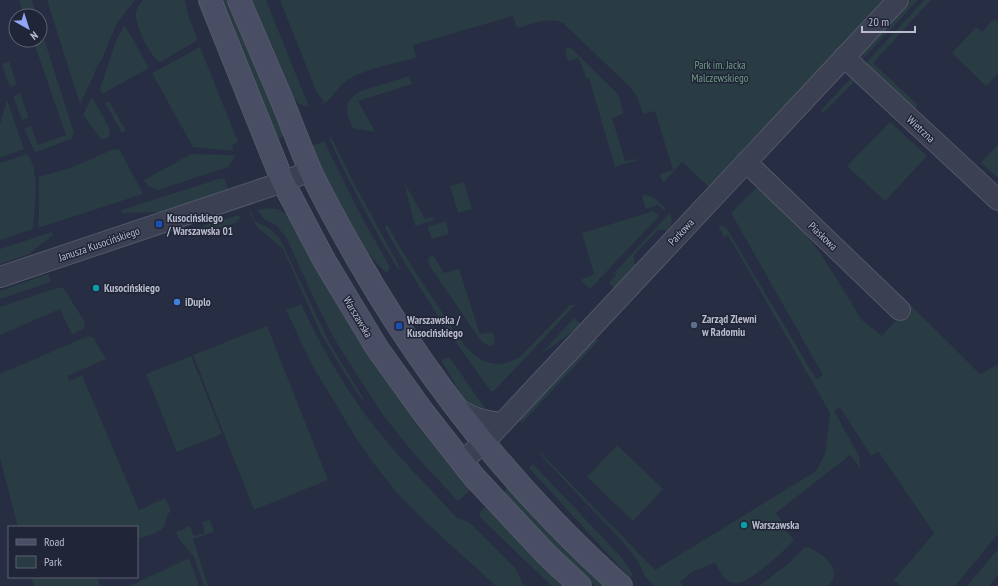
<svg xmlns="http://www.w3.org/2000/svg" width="998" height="586" viewBox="0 0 998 586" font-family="'PT Sans Narrow',sans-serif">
	<rect width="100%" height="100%" fill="#272d42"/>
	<g fill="#293b43">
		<path d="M19,0h13l5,16h-13z"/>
		<path d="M47,0h88l-18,23 -16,38 -3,3 -5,13 -13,27z"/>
		<path d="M143,0h42l3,15 10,25 -38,22c-10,-6 -23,-33 -24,-45 -1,-7 3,-12 7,-17z"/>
		<path d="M221,0h9l54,136 -8,4z"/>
		<path d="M251,0h15l43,107 -10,-3 -12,-14z"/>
		<path d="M280,0h604l-175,187 -27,-25 -19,21 -3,-7 1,-2 12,-4 -18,-59 -11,3 -1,-1 -6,-16 -5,-8 -69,-66c-14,-6 -30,0 -44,5l-3,-2 -3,-10 -100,29 3,11 -1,2c-22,6 -47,10 -66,21 -13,7 -16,22 -27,25v-1l2,-2 -7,-8z"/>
		<path d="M911,0h7l-57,61v-4l3,-6z"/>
		<path d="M924,0h7l-58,63 45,42 -7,7 -47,-47z"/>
		<path d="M994,19l4,3v52l-12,12 -34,-33 24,-26 6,5z"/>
		<path d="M40,26l34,107 -3,6 -35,13 -2,-1 -10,-23 7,-2 7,19 28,-10 -33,-95h7z"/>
		<path d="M124,26l7,10 18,32 -47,26 -2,-5 16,-48z"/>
		<path d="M200,47l38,95 -6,3 2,6 -41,-4 -41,-74z"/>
		<path d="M567,47l4,1 46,45 3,6 3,15 -11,4 13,43 12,-2 1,1 -23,7 -26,-89h-3l-6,-17 -2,-3 -10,3 -3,-11z"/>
		<path d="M9,61l8,24 -7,2 -8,-21 1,-2z"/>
		<path d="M854,75l4,3 -35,35 -2,-3z"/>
		<path d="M409,76l3,8 -54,17 17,31 -22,-4c-8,-16 -10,-27 8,-37z"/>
		<path d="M20,93l9,25 -7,2 -9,-24z"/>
		<path d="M92,97l18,32 -1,8 -5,2h-3l-18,-24z"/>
		<path d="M7,100l17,49 -24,9v-34z"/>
		<path d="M109,101l17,30 -4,2 -17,-30z"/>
		<path d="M890,122l37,34 -42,45 -38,-35z"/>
		<path d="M331,137l24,48 45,83 -2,1c-25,-42 -49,-86 -69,-131z"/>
		<path d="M324,141l35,71 31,55 -3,7 -24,-26 -36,-67 -16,-35z"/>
		<path d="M998,144v34l-17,-15z"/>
		<path d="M114,149l6,1 2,4 21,40 -105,34 1,-13v-38l31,-9z"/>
		<path d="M27,154c14,16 7,56 6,75l-33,11v-77z"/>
		<path d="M191,154l45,1 -8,12 -70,23 -10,-4 -4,-6z"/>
		<path d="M222,178l3,2 4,11 -30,10 -1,-1 -38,12 -38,1 -1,-3z"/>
		<path d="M404,182l21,37 8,-2 1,3 -19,6z"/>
		<path d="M464,182l8,27 -14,4 -8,-27z"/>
		<path d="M759,185l36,36 26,33 41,66 20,16 23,-26 -9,-12 3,-4 50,49 31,31 18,-10v170l-43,52h-54l-7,-6 40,-47 -56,-82 -7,5 -31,-49 -6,4 25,45 1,12 -10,-13 -74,58 10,13 -2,3 10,10c-6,10 -43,42 -55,44 -2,0 -7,0 -9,-1 -7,-3 -11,-13 -15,-19l-23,9 -12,10 3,4h-29l-9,-10 -8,-16 -13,-17 -80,-84 -7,-10 118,121 161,-99 9,-17 5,-41 -102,-178 -4,2 -6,-12 8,2 90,152 7,-4 -92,-162z"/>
		<path d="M644,194l10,4 12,10 -2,2 -6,-5 -12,4 -4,-12z"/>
		<path d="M268,208l10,1 11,7c27,49 53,99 84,145 31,45 64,87 99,128l-14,12 -42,-45 -34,-42 -47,-74 -17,-33 -32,-70 -10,-12 -12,-6 -7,-9z"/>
		<path d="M654,211l5,5 -69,73 -8,-8v-2l12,-5 -12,-41z"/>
		<path d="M249,212h2l4,9 14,7 10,9 51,107 34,55 -2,1 -18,-28 -23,-38 -38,-85 -26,-22z"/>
		<path d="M670,213c3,6 2,12 -2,17h-10l-24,25 1,10 -21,23 -4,-4v-3l6,-6 -2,-2z"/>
		<path d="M239,215l1,3 -4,5 -46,13 14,-11z"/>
		<path d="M446,221l3,13 -17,5 -5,-12z"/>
		<path d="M387,224c17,32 37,61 57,91 10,15 19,33 35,43 14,9 28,7 42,-2l49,-51h5l-81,86h-3c-39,-52 -75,-106 -106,-163z"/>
		<path d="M52,232l1,3 -24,19 -29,10v-15z"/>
		<path d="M431,256h3l10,17 15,-4 21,65 12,-2 3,8 -1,5 -5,1 -7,-4 -3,-4 -50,-73 -1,-6z"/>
		<path d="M48,274l3,8 -51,17v-8z"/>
		<path d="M60,287l4,2 21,33 -1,6 -12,7 -12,-26 -60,26v-28z"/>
		<path d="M301,304c22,46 48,92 81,132 23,28 50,54 74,81l14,6 46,46 8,17h-28l-64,-58 -35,-35 -23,-29 -18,-26 -44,-73 -26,-55z"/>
		<path d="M574,318l7,6 -13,11 -27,19z"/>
		<path d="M267,326l61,154 -74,30 -61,-155z"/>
		<path d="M88,336l5,1 13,22 -38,17 1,5 13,-6 57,135 26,-12 6,13c-5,4 -4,9 -7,15 -4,8 -19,10 -27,13v-12h-119l-18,-69v-84z"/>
		<path d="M593,340h6l-77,83 -5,-2z"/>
		<path d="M191,356l31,78 -45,18 -31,-78z"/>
		<path d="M449,357l36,51h-7l-12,-5 -25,-43z"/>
		<path d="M617,445l46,44 -30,32 -46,-44z"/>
		<path d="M533,464l89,94 11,16 -3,4 -101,-110z"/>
		<path d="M509,487l98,99h-12l-50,-49 -42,-45z"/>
		<path d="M487,505l69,74 5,7h-9l-32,-30 -41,-40 1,-4z"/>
		<path d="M210,520l4,12 -21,7 15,47h-4l-10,-29 -16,-19 -2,-6 14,-6 4,10 11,-3 -3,-11z"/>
		<path d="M808,547c15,7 37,23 20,39h-69l30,-23 15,-15z"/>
		<path d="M998,549v26l-9,11h-22z"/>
		<path d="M189,558l10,28h-69z"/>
		<path d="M31,577h66l3,9h-66z"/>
	</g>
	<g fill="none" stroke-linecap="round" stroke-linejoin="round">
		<defs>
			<g id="street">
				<path d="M844,57l154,143"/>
				<path d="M746,162l154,148"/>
				<path d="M0,277l274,-92 37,-14"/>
				<path d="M456,408c18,10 26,13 46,15"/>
				<path d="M462,462l30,-28 406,-434"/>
			</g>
			<g id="secondary">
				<path d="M210,0l73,182 41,78 53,88 46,64 51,65 73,78 33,31"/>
				<path d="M239,0c14,33 28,65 42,98 10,24 19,49 29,72 14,30 31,60 47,88 71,124 158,233 264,328"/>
			</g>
		</defs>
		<use href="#street" stroke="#535869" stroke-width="22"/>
		<use href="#secondary" stroke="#535869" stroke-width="24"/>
		<use href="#street" stroke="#3b4052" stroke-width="20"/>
		<use href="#secondary" stroke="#494e65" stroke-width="22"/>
	</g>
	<g fill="#1a4fb4" stroke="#202537" stroke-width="1.5">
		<rect x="155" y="220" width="8" height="8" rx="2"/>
		<rect x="395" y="322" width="8" height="8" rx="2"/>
	</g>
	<g fill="#0f9aa8" stroke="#202537" stroke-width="1.5">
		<circle cx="96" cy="288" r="4"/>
		<circle cx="744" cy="525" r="4"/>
	</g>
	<circle fill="#3f7fe0" stroke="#202537" stroke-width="1.5" cx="177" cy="302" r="4"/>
	<circle fill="#5c6f8a" stroke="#202537" stroke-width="1.5" cx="694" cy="325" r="4"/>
	<g text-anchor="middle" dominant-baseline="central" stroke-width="3" stroke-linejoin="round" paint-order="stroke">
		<g font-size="11" fill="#6f9c82" stroke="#202537">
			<text x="720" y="65">Park im. Jacka<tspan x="720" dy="13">Malczewskiego</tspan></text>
		</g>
		<g font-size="11" fill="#b8bccc" stroke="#202537">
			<text transform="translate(921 129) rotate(43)">Wietrzna</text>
			<text transform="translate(681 232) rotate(-47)">Parkowa</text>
			<text transform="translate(823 236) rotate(44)">Piaskowa</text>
			<text transform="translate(99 244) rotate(-19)">Janusza Kusocińskiego</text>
			<text transform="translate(358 317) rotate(59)">Warszawska</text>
		</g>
		<g font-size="11" font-weight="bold" fill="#b8bccc" stroke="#202537" text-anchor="start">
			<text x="167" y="218">Kusocińskiego<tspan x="167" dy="13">/ Warszawska 01</tspan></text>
			<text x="104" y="288">Kusocińskiego</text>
			<text x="185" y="302">iDuplo</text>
			<text x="702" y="319">Zarząd Zlewni<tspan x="702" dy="13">w Radomiu</tspan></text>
			<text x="407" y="320">Warszawska /<tspan x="407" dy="13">Kusocińskiego</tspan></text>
			<text x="752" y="525">Warszawska</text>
		</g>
	</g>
	<rect x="8" y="526" width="130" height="52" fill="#202537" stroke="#5d6173"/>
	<rect x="16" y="539" width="20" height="6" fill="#494e65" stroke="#5d6173"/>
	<text x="44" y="546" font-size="12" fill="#b8bccc">Road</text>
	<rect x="16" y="556" width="20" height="12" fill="#293b43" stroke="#5d6173"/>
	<text x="44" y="566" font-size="12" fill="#b8bccc">Park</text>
	<g transform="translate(28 28) rotate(141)"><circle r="19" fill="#202537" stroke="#5d6173"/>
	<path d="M0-3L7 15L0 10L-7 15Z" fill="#91a6f7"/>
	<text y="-6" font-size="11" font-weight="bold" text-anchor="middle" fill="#b8bccc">N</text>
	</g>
	<path d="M862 26v6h53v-6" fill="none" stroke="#b8bccc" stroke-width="2"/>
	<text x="868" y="26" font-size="12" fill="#b8bccc" stroke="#202537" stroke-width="3" paint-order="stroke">20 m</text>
</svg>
